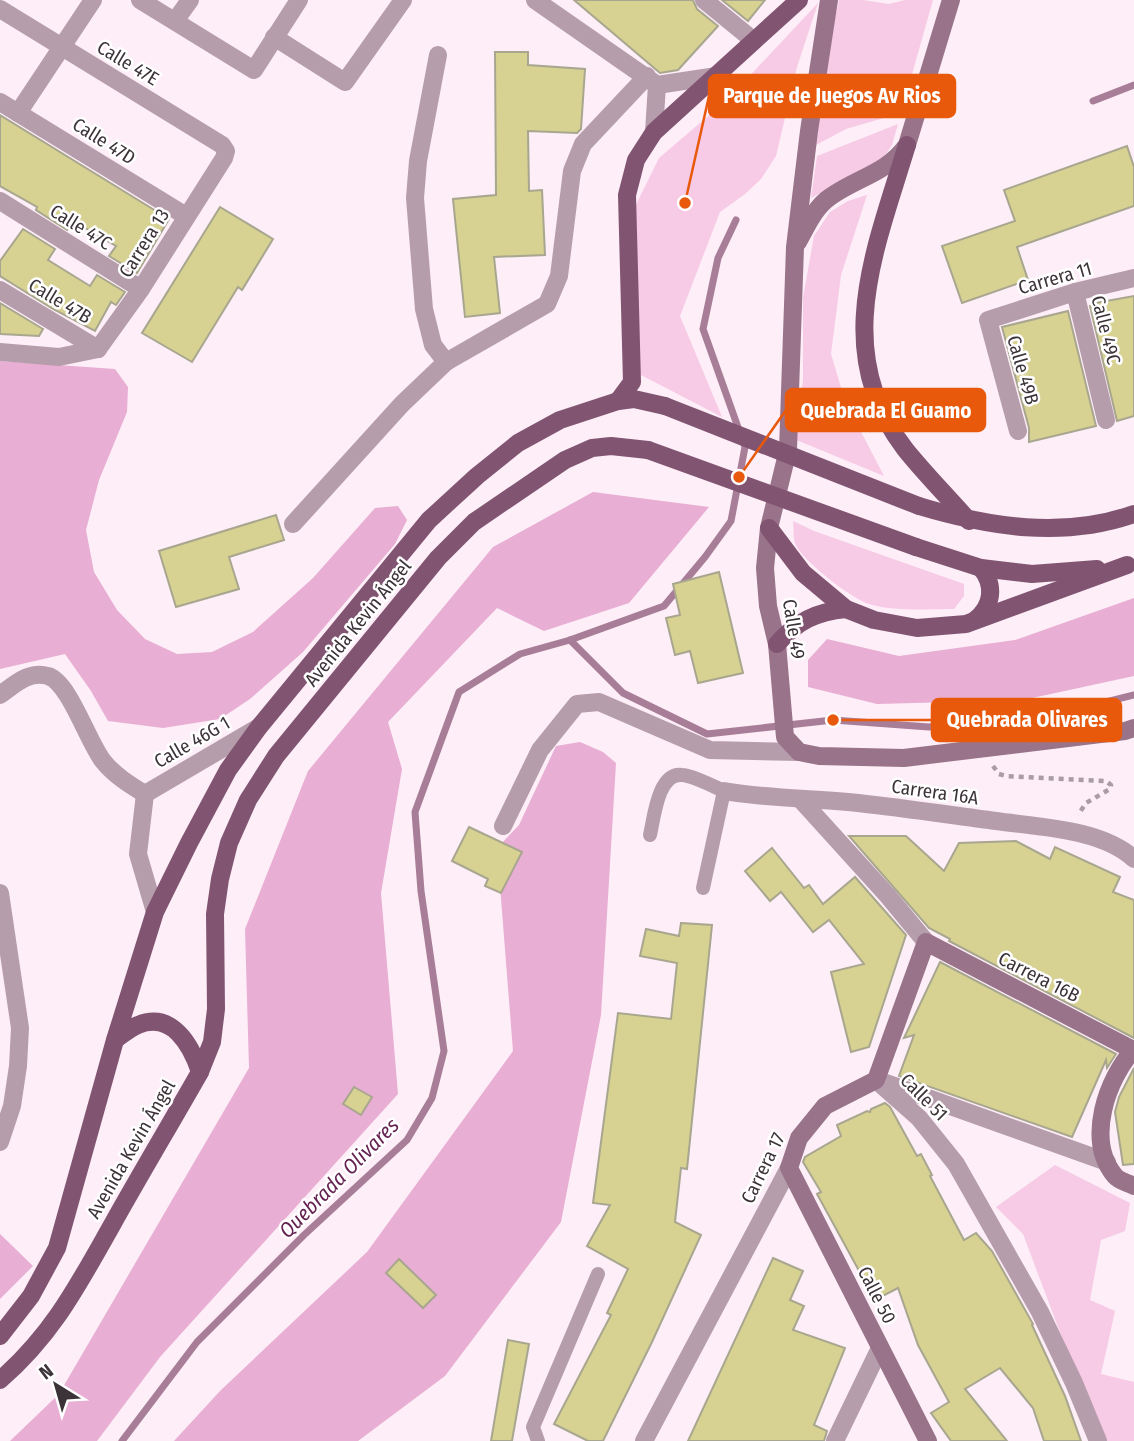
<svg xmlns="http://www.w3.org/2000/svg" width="1134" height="1441" viewBox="0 0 1134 1441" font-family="'Fira Sans Condensed',sans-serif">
	<rect width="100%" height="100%" fill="#fdeef7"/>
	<g fill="#f7cae6">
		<path d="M839,0h24l26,4 16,-4h28l-32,113 -55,16 -32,17 11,-83z"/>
		<path d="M818,3l-21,64 -21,89 -15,23 -16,15 -25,18 -40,104 42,101 -83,-43 -9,-157 29,-59 68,-58z"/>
		<path d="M898,124l-6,21 -11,16 -70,37 6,-42z"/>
		<path d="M867,195l-26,80 -10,79 14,47 39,75 -90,-37 9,-58v-83l11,-62 16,-24 18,-11z"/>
		<path d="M793,521l21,10 150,53v12l-10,13c-26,0 -63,3 -88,-6 -17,-7 -65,-43 -71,-60 -2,-6 -1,-15 -2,-22z"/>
		<path d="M1055,1165l75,38 -5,28 -24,9 -11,60 25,11 -14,63 33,8v59h-29l-44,-106 -38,-101 -27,-27z"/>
	</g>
	<g fill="#e8aed3">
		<path d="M0,361l115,8 13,18 -1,25 -28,68 -13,50 8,42 23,38 28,29 32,15 35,-2 41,-20 60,-54 62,-70 23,-2 9,14 -12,24 -92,108 -53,47 -30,20 -57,9 -55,-7 -17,-30 -26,-37 -65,15z"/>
		<path d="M593,492l116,15 -80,96 -85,28 -47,-23 -109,114 14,47 -21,124 17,201 -238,263 -63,84h-87l49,-47 190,-326 -4,-139 63,-158 185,-224z"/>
		<path d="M1134,598v78l-111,24 -146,4 -69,-17v-27l19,-21 72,17 116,-16z"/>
		<path d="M580,742l23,10 13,11 -15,252 -40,207 -116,154 -87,65h-184l46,-50 147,-139 146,-201 -16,-203 22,-23 37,-79z"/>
		<path d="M0,1234l33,32 -33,33z"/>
	</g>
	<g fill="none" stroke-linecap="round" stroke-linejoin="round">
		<g stroke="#a87d98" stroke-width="7">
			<path d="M1093,101l41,-16"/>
			<path d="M570,640l53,53 84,41 126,-14 96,7 161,-21 44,-11"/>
			<path d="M122,1441l75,-99 107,-107 103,-95 25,-42 12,-47 -23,-160 -6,-79 44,-120 61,-38 50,-14 94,-34 41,-49 26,-36 14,-74 -42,-118 15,-71 18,-38"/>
		</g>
	</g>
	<g fill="#d7d192" stroke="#a8a68f" stroke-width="2">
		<path d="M574,0h119l4,9 21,17 -40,44 -18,3z"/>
		<path d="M722,0h43l-17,21z"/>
		<path d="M495,52h33v13l57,4 -4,60 -4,4 -49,-2 1,60 13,-1 3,65 -51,2 6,56 -35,4 -12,-118 43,-4z"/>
		<path d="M0,115l169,104 -32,54 -28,-17 7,-10 -43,-25 -6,9 -31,-20 1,-3 -37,-21z"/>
		<path d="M1127,146l7,21v39l-117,41 11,33 -66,23 -20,-57 73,-25 -11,-31z"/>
		<path d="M220,207l53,32 -31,51 -4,-3 -46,75 -50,-29z"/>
		<path d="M23,229l32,20 -7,11 42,26 7,-11 28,17 -9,13 -5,-3 -16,29 -42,-22 -53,-33v-15z"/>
		<path d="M1134,296v120l-17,5 -27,-115 5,-1v-2z"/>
		<path d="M0,303l43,26 -4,7 -39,-2z"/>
		<path d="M1068,311l28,115 -67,16v-14l-27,-101z"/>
		<path d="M276,515l8,25 -55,17 10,32 -63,18 -17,-56z"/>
		<path d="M719,572l24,101 -45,10 -8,-32 -15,4 -9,-37 14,-3 -7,-31z"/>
		<path d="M469,827l53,25 -21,41 -16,-7 3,-7 -36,-18z"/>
		<path d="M849,836h57l38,35 15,-28 57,-2 34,18 5,-12 65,30 -7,15 21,8v138l-185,-97 1,-2 -21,-11z"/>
		<path d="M772,848l32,40 5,-3 14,19 32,-27 51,58 -37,112 -18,5 -20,-80 33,-8 -35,-44 -16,12 -32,-40 -11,9 -25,-30z"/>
		<path d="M681,923l31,2 -25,244 -6,-1 -6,54 26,13 -49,107 -49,99h-15l-34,-17 57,-109 -4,-2 21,-44 -41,-23 23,-41 -17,-2 25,-190 53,6 6,-56 -37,-7 6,-27 33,7z"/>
		<path d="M940,962l176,92 -9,14 -1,-8 -34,77 -173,-61 15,-41 -10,3z"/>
		<path d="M1134,1068v96l-11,1 -8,-53 4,-15z"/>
		<path d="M354,1087l18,10 -11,18 -18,-11z"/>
		<path d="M885,1103l5,4 27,49 4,-2 11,21 -2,1 34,64 12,-7 16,18 41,73 -1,1 33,71 16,45h-37l-11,-33 -33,-40 -35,21 42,52h-56l-20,-28 18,-11 -31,-57 -20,-57 -23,12 -58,-106 4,-2 -18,-30 2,-5 36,-21 -4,-11 30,-14 3,1 1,-3z"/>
		<path d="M773,1258l30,13 -13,29 14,6 -11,24 52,18 -31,77 13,6 -3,10h-136z"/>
		<path d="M399,1259l37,36 -13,13 -37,-35z"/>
		<path d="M508,1340l21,4 -9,51 -8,46h-21z"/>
	</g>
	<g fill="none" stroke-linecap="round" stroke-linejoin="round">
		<path stroke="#a99ca4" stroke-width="4.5" stroke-dasharray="5 5" stroke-linecap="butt" d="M993,766l6,8 7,2 100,5 5,4 -1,4 -24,14 -8,12"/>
		<g stroke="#b69dac" stroke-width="14">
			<path d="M650,835c4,-17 8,-63 32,-60 13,1 30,11 42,16l-21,97"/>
			<path d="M538,1441l-5,-14 65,-153"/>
		</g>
		<g stroke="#b69dac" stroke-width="18">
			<path d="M140,0l114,70 45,-70"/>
			<path d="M535,0l122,85 60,-9"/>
			<path d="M704,0l49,40"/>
			<path d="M0,9l222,136 4,6 -2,7 -83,131 -43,60"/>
			<path d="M175,21l15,-21"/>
			<path d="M274,37l71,45 58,-82"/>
			<path d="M438,55l-20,106 -3,37 9,111 9,36 13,17"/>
			<path d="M0,102l186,114"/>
			<path d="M18,113l75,-113"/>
			<path d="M654,132l3,-47"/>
			<path d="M0,201l141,88"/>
			<path d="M0,290l98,59"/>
			<path d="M1075,292l31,128"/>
			<path d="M0,352l59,5 39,-8"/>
			<path d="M1018,431l-30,-111 87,-28 59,-14"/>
			<path d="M293,524l109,-120 44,-42 101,-58 12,-28 13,-105 11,-27 64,-68"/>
			<path d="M0,695c14,-10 29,-25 48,-19 21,6 40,66 55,85 11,14 27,24 42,33"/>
			<path d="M724,791c45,8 89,7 134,12 46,5 92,12 138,18 42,6 106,8 138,38"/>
			<path d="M145,794l114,-67"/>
			<path d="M145,794l-7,60 17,58"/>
			<path d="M801,800l87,96 38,46"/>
			<path d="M503,826l37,-76 37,-46 22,-2 111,48 89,2"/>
			<path d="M0,893l20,135 -2,38 -6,40 -12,36"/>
			<path d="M876,1080l43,38 37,46 84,148 34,71 24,58"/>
			<path d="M886,1083l221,79"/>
			<path d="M644,1441l145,-273"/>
			<path d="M835,1441l45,-93"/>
		</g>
		<g stroke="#98738a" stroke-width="18">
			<path d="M829,0l-20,131 -14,116 -7,203 -19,78 -4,40 3,38 9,38 8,93 14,15 20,4 85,2 221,-27 9,-3"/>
			<path d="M798,242c9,-16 17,-35 32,-45 28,-20 56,-23 77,-52l44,-145"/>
			<path d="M1134,1049c-27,30 -49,91 -19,127 4,5 13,7 19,10"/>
			<path d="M928,1441l-139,-273 10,-30 26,-32 51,-26 50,-138 207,108"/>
		</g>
		<g stroke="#815572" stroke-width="18">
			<path d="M907,145c-31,103 -77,206 -2,304 20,25 43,48 64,72"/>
			<path d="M618,401l14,-19 -5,-187 9,-35 18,-28 145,-132"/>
			<path d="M919,506c70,21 144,33 215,8"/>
			<path d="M769,528l34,45 43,36 28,11 43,8 49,-4 161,-59"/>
			<path d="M916,547l65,21 51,6 65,-5"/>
			<path d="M975,620c18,-14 20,-35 6,-52"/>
			<path d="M777,644c20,-23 39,-32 69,-35"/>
			<path d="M115,1040c7,-5 15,-12 23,-15 34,-14 53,20 62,47"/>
			<path d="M0,1336l31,-40 26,-48 58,-208 40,-128 34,-69 39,-73 31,-43 170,-207 48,-44 41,-33 42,-23 58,-19 16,-2 31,7"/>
			<path d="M0,1380c53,-46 78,-95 112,-155 29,-52 59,-102 88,-153l12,-30 4,-33 -1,-95 5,-35 9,-36 19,-43 28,-44 162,-198 36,-36 91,-62 27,-12 19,-2 37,4"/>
		</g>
		<g stroke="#815572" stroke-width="18">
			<path d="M665,406l254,100"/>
			<path d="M648,450l268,97"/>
		</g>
	</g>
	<g text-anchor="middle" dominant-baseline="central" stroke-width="5" stroke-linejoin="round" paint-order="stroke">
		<g font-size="19" fill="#3c3339" stroke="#fff">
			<text transform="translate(128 63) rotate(31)">Calle 47E</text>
			<text transform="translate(104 141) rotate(32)">Calle 47D</text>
			<text transform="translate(81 227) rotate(32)">Calle 47C</text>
			<text transform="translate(144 243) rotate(-58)">Carrera 13</text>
			<text transform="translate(1055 278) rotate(-16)">Carrera 11</text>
			<text transform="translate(60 301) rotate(31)">Calle 47B</text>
			<text transform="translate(1106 330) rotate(76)">Calle 49C</text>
			<text transform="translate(1023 370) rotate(74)">Calle 49B</text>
			<text transform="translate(358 623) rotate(-51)">Avenida Kevin Ángel</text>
			<text transform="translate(794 629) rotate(81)">Calle 49</text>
			<text transform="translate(192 742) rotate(-30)">Calle 46G 1</text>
			<text transform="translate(935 792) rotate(8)">Carrera 16A</text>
			<text transform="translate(1039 977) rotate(27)">Carrera 16B</text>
			<text transform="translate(924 1097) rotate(45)">Calle 51</text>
			<text transform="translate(131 1149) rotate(-60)">Avenida Kevin Ángel</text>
			<text transform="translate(763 1168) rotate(-64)">Carrera 17</text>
			<text transform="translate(877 1295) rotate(63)">Calle 50</text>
		</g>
		<g font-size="21" font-style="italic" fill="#652251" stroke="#fff">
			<text transform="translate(339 1178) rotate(-45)">Quebrada Olivares</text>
		</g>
	</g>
	<path fill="none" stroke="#e8590c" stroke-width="2.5" d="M685 203L709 96M739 477L786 410M833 720L932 720"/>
	<g fill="#e8590c" stroke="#fff" stroke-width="2.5">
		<circle cx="685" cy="203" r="7"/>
		<circle cx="739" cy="477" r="7"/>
		<circle cx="833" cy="720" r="7"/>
	</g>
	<g fill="#e8590c" stroke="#e8590c" stroke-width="2.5">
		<rect x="709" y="75" width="246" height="42" rx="7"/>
		<rect x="786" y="389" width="199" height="42" rx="7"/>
		<rect x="932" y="699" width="189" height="42" rx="7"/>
	</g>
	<g font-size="21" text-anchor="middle" font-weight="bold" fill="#fff">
		<text x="832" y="103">Parque de Juegos Av Rios</text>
		<text x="886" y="418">Quebrada El Guamo</text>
		<text x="1027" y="727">Quebrada Olivares</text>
	</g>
	<g transform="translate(56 1385) rotate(323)" stroke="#ffffff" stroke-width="5" paint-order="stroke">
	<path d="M0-5L12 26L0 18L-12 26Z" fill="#3c3339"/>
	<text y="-10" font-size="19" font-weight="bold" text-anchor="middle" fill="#3c3339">N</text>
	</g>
</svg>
